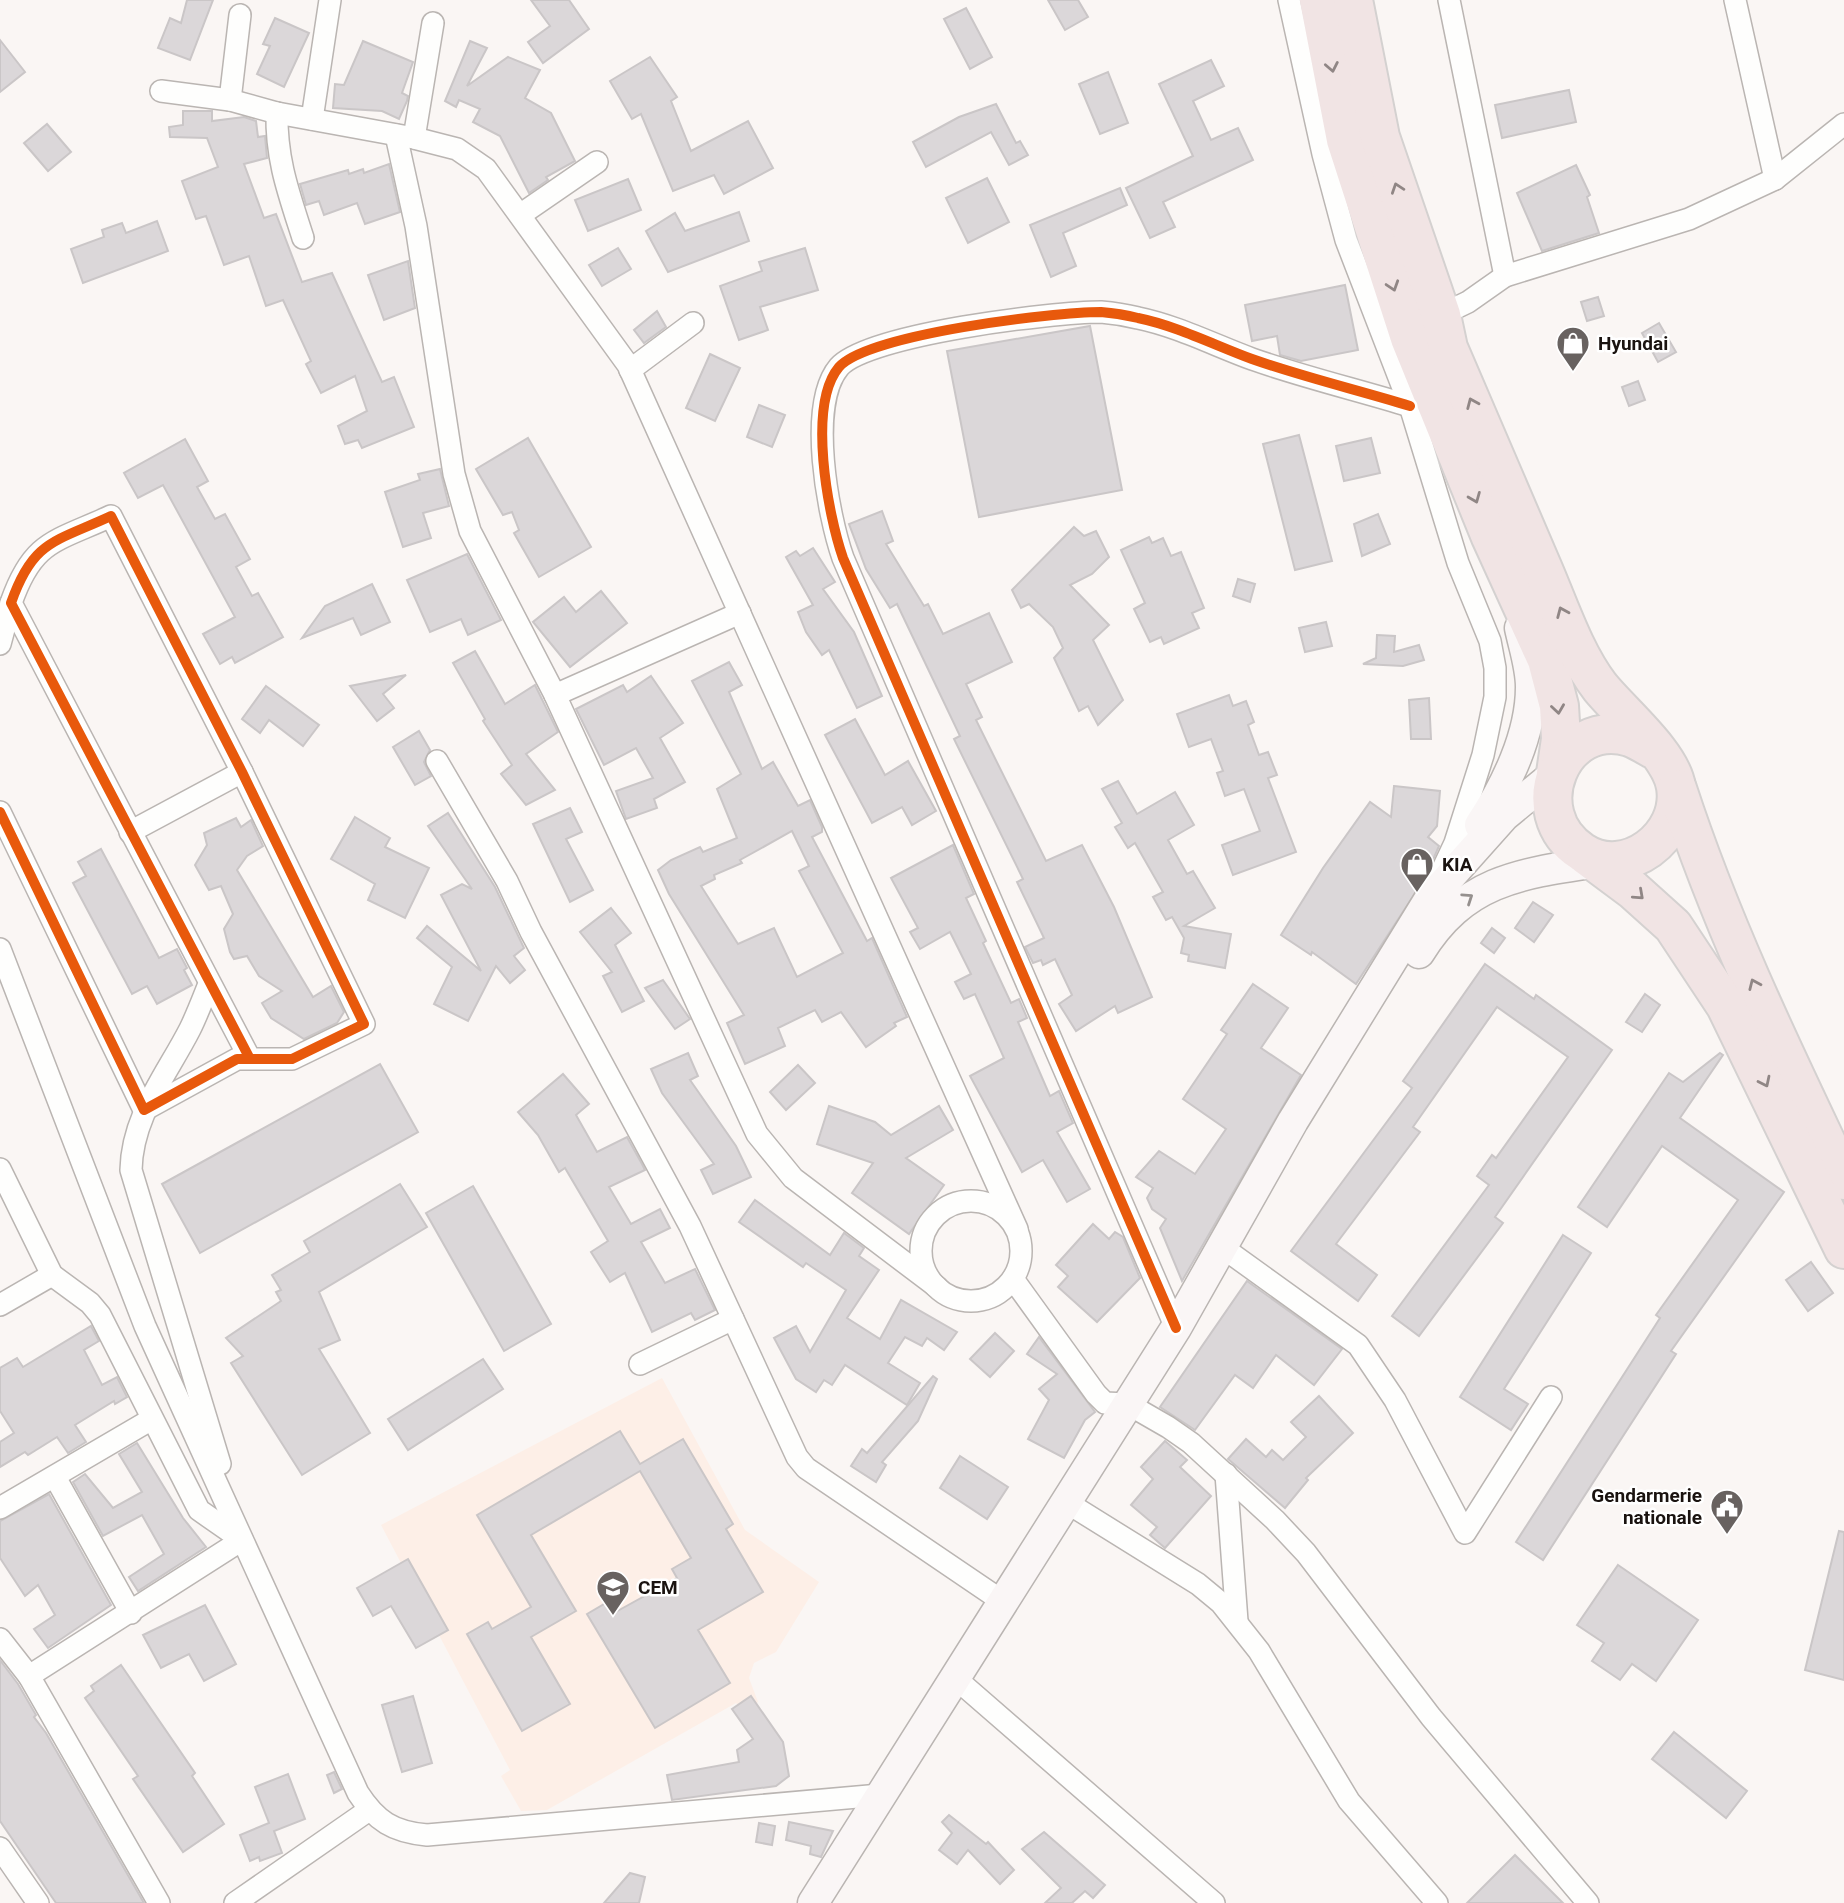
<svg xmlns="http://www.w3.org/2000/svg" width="1844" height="1903" viewBox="0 0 1844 1903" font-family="Roboto,sans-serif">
	<rect width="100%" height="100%" fill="#faf6f4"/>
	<path fill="#fdefe7" d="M662,1378l83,152 74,52 -43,70 -22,11 -5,15 9,24 -13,10 -9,-9 -189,107 -26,1 -20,-35 9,-6 -129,-245z"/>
	<g fill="#dbd7d9" stroke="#cac6c7" stroke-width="2" fill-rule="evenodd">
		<path d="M187,0h26l-23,60 -32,-12 12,-30 11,5z"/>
		<path d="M531,0h38l20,29 -46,34 -15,-21 22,-16z"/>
		<path d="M1048,0h30l10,17 -23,13z"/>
		<path d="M966,8l26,49 -22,12 -26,-50z"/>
		<path d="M275,18l34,15 -25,54 -27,-13 13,-28 -7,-2z"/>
		<path d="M0,40l25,32 -25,20z"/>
		<path d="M363,41l50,21 -11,31 6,3 -1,5 -8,18 -17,-8 -49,-3 2,-24 9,1z"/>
		<path d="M470,41l17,7 -20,38 41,-29 32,13 -15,28 26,15 24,48 -29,16 2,3 -19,13 -29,-57 -27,-14 7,-13 -21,-9 -3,7 -11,-6z"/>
		<path d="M650,57l27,40 -6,4 20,50 57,-30 25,47 -49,26 -10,-19 -41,16 -32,-77 -9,5 -22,-38z"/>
		<path d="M1211,60l13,26 -31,15 18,39 27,-12 15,32 -90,42 12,25 -25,11 -24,-50 67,-32 -34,-72z"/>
		<path d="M1108,72l20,51 -28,11 -21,-50z"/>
		<path d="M1569,90l7,32 -74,16 -7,-33z"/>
		<path d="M996,104l20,39 4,-2 8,14 -19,10 -18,-33 -65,35 -13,-25 46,-25z"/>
		<path d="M183,111h29v10l32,-4 12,4 2,16 7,-1 2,22 -23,6 20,54 12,-4 26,68 30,-9 50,109 12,-5 20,50 -52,21 -4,-8 -13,4 -7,-18 29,-15 -12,-35 -34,17 -15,-29 5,-3 -28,-61 -17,6 -17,-50 -25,9 -18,-49 -10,3 -14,-38 36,-14 -11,-29 -37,-1 -1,-10 14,-2z"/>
		<path d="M47,124l24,28 -23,19 -24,-28z"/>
		<path d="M389,164l11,48 -35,12 -8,-21 -33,12 -5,-14 -13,4 -6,-21 48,-14 1,4 14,-5 1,4z"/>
		<path d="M1576,165l14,30 -3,2 12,36 -57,18 -25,-58z"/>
		<path d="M987,178l22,44 -41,21 -22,-45z"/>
		<path d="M628,179l13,31 -53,21 -13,-31z"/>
		<path d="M1120,188l7,17 -64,28 13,33 -25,11 -21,-52z"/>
		<path d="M739,212l10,29 -81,31 -22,-41 29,-18 10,18z"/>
		<path d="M157,221l11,30 -85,32 -12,-34 33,-12 -2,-7 20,-7 4,10z"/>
		<path d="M618,248l13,21 -29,17 -13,-21z"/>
		<path d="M805,248l13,42 -58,17 8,23 -29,10 -19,-54 42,-15 -3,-9z"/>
		<path d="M408,261l7,47 -31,12 -16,-45z"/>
		<path d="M1345,285l13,65 -57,11 -21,-6 -3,-19 -25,5 -7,-36z"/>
		<path d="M1598,297l6,19 -17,5 -6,-19z"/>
		<path d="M657,311l9,16 -22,16 -10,-13z"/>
		<path d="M1659,323l17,29 -18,10 -16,-29z"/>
		<path d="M1090,326l32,164 -143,27 -32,-166z"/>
		<path d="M710,354l30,14 -25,53 -29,-13z"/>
		<path d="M1638,381l7,19 -16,6 -7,-19z"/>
		<path d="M759,405l26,10 -13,32 -25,-10z"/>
		<path d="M1299,435l33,126 -37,9 -32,-126z"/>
		<path d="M528,438l63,109 -52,30 -25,-44 5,-3 -7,-18 -9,3 -27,-46z"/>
		<path d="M1371,438l9,35 -36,8 -8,-35z"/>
		<path d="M185,439l23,42 -11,6 18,32 10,-5 25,45 -14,8 16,29 6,-3 25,44 -48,26 -3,-6 -12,7 -17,-30 32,-17 -72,-132 -25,13 -14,-25z"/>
		<path d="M440,469l9,37 -26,7 8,25 -28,9 -18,-55 35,-12 -2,-6z"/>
		<path d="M882,511l11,30 -7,3 38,62 4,-2 15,30 46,-21 23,49 -46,22 16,33 -6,3 70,141 36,-16 32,62 38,90 -34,16 -3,-7 -39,25 -17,-27 13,-9 -17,-36 -12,6 -2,-5 -8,3 -8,-16 19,-9 -27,-56 6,-3 -69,-140 6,-3 -63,-132 -7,4 -24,-39 -17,-45z"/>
		<path d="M1378,514l12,30 -28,12 -8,-32z"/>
		<path d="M1074,527l10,9 12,-5 13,26 -17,17 -22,11 39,40 -16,15 30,60 -25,25 -10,-19 -9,5 -9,-19 -16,-34 9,-10 -10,-21 -24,-23 -8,4 -9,-18z"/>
		<path d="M1149,537l3,6 11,-5 8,18 10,-4 23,56 -12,5 7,15 -35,16 -3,-7 -11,5 -16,-33 11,-6 -24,-53z"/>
		<path d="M813,548l22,34 -12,7 31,43 28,64 -25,12 -28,-58 -7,5 -16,-23 -8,-20 15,-7 -27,-48 10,-6 4,5z"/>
		<path d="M467,554l34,66 -33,15 -7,-16 -31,13 -23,-52z"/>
		<path d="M1238,579l17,5 -5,18 -17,-6z"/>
		<path d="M372,584l18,38 -29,13 -8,-17 -51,20 23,-32z"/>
		<path d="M601,591l26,32 -57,44 -37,-45 31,-25 12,15z"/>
		<path d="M1326,622l6,24 -27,6 -6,-24z"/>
		<path d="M1377,635l18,1 -1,16 25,-7 5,15 -21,6 -40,-2 13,-6z"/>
		<path d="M475,651l30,53 30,-19 23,47 -32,22 29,36 -29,15 -25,-31 11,-9 -29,-44 2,-2 -32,-56z"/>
		<path d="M729,662l13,23 -13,7 33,77 11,-7 25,44 12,-6 12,27v5l-10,5 55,104 5,-3 35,79 -13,6 2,3 -30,21 -25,-35 -19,10 -7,-12 -37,18 7,18 -40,18 -18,-41 17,-8 -75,-121 -11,-24 13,-10 29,-13 3,5 34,-14 -20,-49 24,-15 -49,-93zM792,831l17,35 -10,5 44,82 -46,24 -23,-49 -36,16 -37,-58 14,-7 -1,-4 28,-12 -2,-3z"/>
		<path d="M406,675l-23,19 11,14 -17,13 -27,-35z"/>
		<path d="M651,676l32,47 -23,15 25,44 -31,17 3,9 -31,11 -10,-28 37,-13 -17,-30 -32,17 -28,-56 47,-24 4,7z"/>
		<path d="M266,686l53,39 -16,21 -34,-26 -9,13 -18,-14z"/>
		<path d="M1229,695l4,11 13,-5 8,21 -6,3 11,30 9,-3 9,23 -9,3 28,74 -63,23 -11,-30 38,-14 -16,-42 -19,7 -8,-23 6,-2 -12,-32 -22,8 -12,-33z"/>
		<path d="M1429,698l2,41h-20l-2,-39z"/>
		<path d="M855,719l30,56 23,-14 28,50 -24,14 -10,-18 -30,16 -47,-88z"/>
		<path d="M419,731l11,19 -6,12 7,14 -16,9 -22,-38z"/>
		<path d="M1118,781l19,33 38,-22 19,33 -26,15 19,34 6,-3 22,37 -31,18 47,8 -6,34 -37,-7 1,-6 -8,-2 3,-15 -12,-21 -6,3 -13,-23 10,-5 -28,-49 -7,5 -13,-21 7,-4 -20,-34z"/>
		<path d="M1394,786l46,5 -3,35 -9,11 11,9 -14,32 -69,106 -44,-32 -1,3 -30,-20 42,-67 47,-66 21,15z"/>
		<path d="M570,808l12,24 -16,7 27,51 -23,12 -37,-78z"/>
		<path d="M448,813l47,74 29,61 -10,8 11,14 -15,13 -14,-17 -28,55 -34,-17 18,-37 -35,-29 10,-12 54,45 -40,-76 21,-11 10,5 -44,-63z"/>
		<path d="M355,817l35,21 -5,9 44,21 -24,50 -37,-18 7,-16 -44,-25z"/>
		<path d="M236,818l5,9 10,-7 12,26 -16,10 -10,14 76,127 18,-11 13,26 -7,11 -33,16 -33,-21 -9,-15 20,-12 -23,-15 -12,-20 -13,3 -4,-7 -6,-23 9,-15 -12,-28 -12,4 -14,-25 12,-20 -3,-12z"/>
		<path d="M953,845l21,49 -8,4 20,43 -3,2 28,60 8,-4 8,19 -9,4 32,74 9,-5 14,32 -16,9 33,57 -23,13 -24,-42 -21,12 -52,-96 34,-18 -29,-64 -11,5 -9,-17 16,-8 -21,-42 -30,17 -10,-17 8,-4 -27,-50z"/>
		<path d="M101,849l58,109 18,-9 10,19 -3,2 8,15 -35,19 -10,-18 -15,8 -59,-111 13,-7 -8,-14z"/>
		<path d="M1533,902l20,13 -19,27 -19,-14z"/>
		<path d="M611,908l20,25 -16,12 29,56 -22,11 -19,-36 9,-4 -32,-40z"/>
		<path d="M1492,928l13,10 -11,15 -13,-10z"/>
		<path d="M1485,964l49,35 2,-4 76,55 -117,167 8,6 -84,113 -27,-20 97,-131 -12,-9 15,-21 4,3 72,-101 -71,-50 -84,120 7,5 -84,112 41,31 -19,26 -67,-50 121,-163 -9,-7z"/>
		<path d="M663,980l27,39 -15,10 -30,-41z"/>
		<path d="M1253,984l35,24 -27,40 40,27 -119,206 -22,-53 6,-9 -14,-10 -5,-11 6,-10 -17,-11 23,-26 36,23 31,-45 -43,-30 44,-65 -6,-4z"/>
		<path d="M1645,994l15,11 -18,27 -16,-10z"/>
		<path d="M688,1053l10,23 -8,4 46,66 15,31 -38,17 -12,-24 13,-6 -52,-71 -11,-24z"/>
		<path d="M1720,1053l3,2 -43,63 104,74 -113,159 5,3 -133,206 -27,-18 144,-224 -4,-3 82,-115 -76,-54 -55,81 -29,-20 91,-134 14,9z"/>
		<path d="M380,1064l38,68 -218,121 -38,-69z"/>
		<path d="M798,1065l17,18 -29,27 -16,-18z"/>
		<path d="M563,1074l26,30 -13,11 21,37 30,-15 15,27 3,6 -36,17 22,37 29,-15 10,19 -29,14 24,41 30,-14 20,41 -20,10 -4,-7 -39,19 -27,-59 -15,9 -19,-30 17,-11 -43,-73 -6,4 -21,-37 -20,-23z"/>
		<path d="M829,1106l46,16 16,13 48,-29 14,24 -47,28 38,27 -35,49 -57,-41 21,-30 -56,-19z"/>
		<path d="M400,1184l27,43 -108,65 21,48 -21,9 51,84 -68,42 -71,-112 12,-7 -17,-18 55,-37 -5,-9 5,-2 -9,-15 38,-23 -6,-11z"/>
		<path d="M473,1186l78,138 -47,27 -78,-138z"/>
		<path d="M755,1200l75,55 14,-22 20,15 -5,8 20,14 -32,48 33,21 21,-39 56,32 -13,18 -17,-12 -5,8 -17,-9 -17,26 32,20 -13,22 -62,-40 -13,20 -8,-5 -8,12 -20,-13 -22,-41 22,-12 14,26 36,-62 -40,-27 -3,4 -64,-45z"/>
		<path d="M1093,1224l16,15 6,-7 8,5 17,41 -43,44 -39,-35 10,-11 -12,-11z"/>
		<path d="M1563,1235l28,18 -87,136 24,15 -17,26 -51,-33z"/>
		<path d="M1811,1262l22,31 -25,18 -22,-31z"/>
		<path d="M1247,1281l95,68 -28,36 -38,-30 -23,33 -18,-13 -40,55 -35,-23z"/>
		<path d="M91,1326l8,15 -15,9 18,35 15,-8 10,20 -12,7 -1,-3 -39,24 11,17 -18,11 -11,-16 -29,18 -3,-3 -25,15v-25l14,-9 -14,-22v-43l17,-10 6,9z"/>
		<path d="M995,1333l19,18 -24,26 -20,-18z"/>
		<path d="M1039,1337l56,75 -10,8 -21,38 -36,-19 21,-39 -10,-11 18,-15 -30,-20z"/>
		<path d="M483,1359l20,30 -95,61 -20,-31z"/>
		<path d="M933,1376l4,3 -19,42 -36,41 4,3 -10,17 -25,-16 11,-17 5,4z"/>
		<path d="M1319,1396l34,37 -47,45 2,2 -23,28 -57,-49 18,-20 20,18 6,-7 11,10 23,-23 -15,-15z"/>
		<path d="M620,1431l20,33 43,-25 50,85 -7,5 37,63 -65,38 32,53 -75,45 -68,-114 19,-11 6,11 65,-36 -5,-9 19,-11 -51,-87 -109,64 45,76 -45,26 39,67 -48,27 -55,-97 21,-12 4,7 39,-22 -54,-92z"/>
		<path d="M1165,1441l22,19 -7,7 31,29 -46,52 -15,-13 7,-8 -26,-22 22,-26 -12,-12z"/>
		<path d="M137,1443l46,75 23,29 -68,44 -9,-14 35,-23 -22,-39 -39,21 -30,-54 12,-8 28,34 29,-16 -23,-38z"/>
		<path d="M960,1456l48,31 -21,32 -47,-31z"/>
		<path d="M49,1494l62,111 -63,43 -14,-19 21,-14 -17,-30 -13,11 -25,-38v-37z"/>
		<path d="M1839,1531l5,1v148l-39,-10z"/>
		<path d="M408,1559l40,71 -32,18 -25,-42 -18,10 -16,-28z"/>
		<path d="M1618,1565l80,55 -42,61 -24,-17 -12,16 -28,-19 12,-18 -27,-18z"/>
		<path d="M205,1605l31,59 -32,17 -15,-27 -28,14 -18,-33z"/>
		<path d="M0,1660l18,24 18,31 -2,2 12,16 98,170h-88l-56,-82z"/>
		<path d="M121,1665l74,108 -3,3 32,48 -41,28 -50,-73 5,-3 -53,-78 9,-7 -3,-5z"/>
		<path d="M413,1696l19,67 -30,9 -20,-67z"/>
		<path d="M751,1696l32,46 6,34 -13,10 -104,14 -5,-25 72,-13 -2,-12 16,-11 -21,-30z"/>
		<path d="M1674,1732l73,59 -21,27 -74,-59z"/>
		<path d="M334,1772l8,17 -8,4 -7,-18z"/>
		<path d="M288,1774l17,45 -31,12 8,22 -22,8 -1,-4 -9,4 -10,-26 29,-12 -14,-36z"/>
		<path d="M949,1815l37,29 2,-2 26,28 -14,14 -32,-34 -11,14 -18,-14 13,-17 -10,-11z"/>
		<path d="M789,1822l44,9 -12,26 -11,-3 1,-8 -25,-6z"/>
		<path d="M759,1823l16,3 -3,19 -16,-3z"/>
		<path d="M1044,1832l61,53 -12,13 -8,-7 -13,12h-27l16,-15 -39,-39z"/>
		<path d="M1515,1855l48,48h-96z"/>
		<path d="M630,1873l15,4 -6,26h-35z"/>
	</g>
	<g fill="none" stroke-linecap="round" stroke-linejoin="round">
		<defs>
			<g id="street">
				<path d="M1289,0l34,154 23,86 64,166 48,157 32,78 5,27v29l-12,58 -28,88 -17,36"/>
				<path d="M1449,0l56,276"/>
				<path d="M1735,0l40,179"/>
				<path d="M161,91l69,9 47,13 137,25 43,11 29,20 142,196 389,864"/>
				<path d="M230,100l10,-85"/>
				<path d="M277,113c-1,47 12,81 26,125"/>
				<path d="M312,119l18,-119"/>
				<path d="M396,135l20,91 38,248 16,57 85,164 202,439 36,44 144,109"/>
				<path d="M414,138l19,-115"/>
				<path d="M520,215l77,-53"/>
				<path d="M1441,315l27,-13 37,-26 184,-57 86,-40 69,-55"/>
				<path d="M630,370l63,-47"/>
				<path d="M0,644l11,-41"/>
				<path d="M555,695l185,-82"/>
				<path d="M437,761l70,120 24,51 159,294 107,231 9,11 196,133"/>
				<path d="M0,812l144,298 93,-51h55l72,-35 -122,-252 -131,-256c-56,26 -78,24 -100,87l238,454"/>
				<path d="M130,832l112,-60"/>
				<path d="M0,949l145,377 213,467c18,28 35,39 69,42l453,-40"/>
				<path d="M209,984c-6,15 -12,31 -19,45 -24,47 -58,87 -59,141l89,294"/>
				<path d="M0,1169l52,106 38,28 10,12 99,195 43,30"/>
				<circle cx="971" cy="1251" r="50"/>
				<path d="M1222,1247l136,98 37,55 70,133 86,-136"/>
				<path d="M1013,1279l83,115 9,9 23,1 40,23 23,16 84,77 31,33 125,164 157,186"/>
				<path d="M0,1305l52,-30"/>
				<path d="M1176,1328l-333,-770c-15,-43 -36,-153 -4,-191 29,-33 215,-55 262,-55 12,1 25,3 37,6 39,8 76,27 114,41 51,18 106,31 158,47"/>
				<path d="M640,1364l93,-45"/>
				<path d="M1226,1474l11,147"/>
				<path d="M55,1477l76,136"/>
				<path d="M1066,1502l132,82 23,19 38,48 90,150 88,102"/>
				<path d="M0,1508l152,-89"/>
				<path d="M0,1639l29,37 130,227"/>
				<path d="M29,1676l213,-136"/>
				<path d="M954,1677l260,226"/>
				<path d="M0,1848l38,55"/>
				<path d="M235,1903l134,-93"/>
			</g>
			<g id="secondary">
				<path d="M1480,825c26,-39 51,-90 51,-138 0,-20 -7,-40 -11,-59"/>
				<path d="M1419,953c46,-75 104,-80 186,-92"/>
				<path d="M813,1903l363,-575 117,-207 136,-221 75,-84 52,-43"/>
			</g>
			<g id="highway">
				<path d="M1319,0l27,140 64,198 81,199 56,123 12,46 2,33 -5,34"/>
				<path d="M1353,0l27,137 61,178 7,33c31,73 63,146 94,219 17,39 32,86 58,120 21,26 71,67 76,100 8,49 -50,94 -94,65 -60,-39 -21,-136 48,-115 8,3 16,8 23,12"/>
				<path d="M1677,789c44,135 106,263 167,391"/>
				<path d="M1586,855l47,35 40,36 53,80 118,243"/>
			</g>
		</defs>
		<use href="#street" stroke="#bab5b2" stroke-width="24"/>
		<use href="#secondary" stroke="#bab5b2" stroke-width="33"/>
		<use href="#highway" stroke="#d4d1d0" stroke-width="42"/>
		<use href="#street" stroke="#fefefd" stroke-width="21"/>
		<use href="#secondary" stroke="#faf6f6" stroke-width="30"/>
		<use href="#highway" stroke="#f1e4e4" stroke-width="38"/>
		<defs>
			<g id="cycleway">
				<path d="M0,812l144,298 93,-51h55l72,-35 -122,-252 -131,-256c-56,26 -78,24 -100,87l238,454"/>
				<path d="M1176,1328l-333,-770c-15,-43 -36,-153 -4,-191 29,-33 215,-55 262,-55 12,1 25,3 37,6 39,8 76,27 114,41 51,18 106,31 158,47"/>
			</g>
		</defs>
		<use href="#cycleway" stroke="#fff" stroke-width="15"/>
		<use href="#cycleway" stroke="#e8590c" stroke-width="10"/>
	</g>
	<defs><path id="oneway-chevron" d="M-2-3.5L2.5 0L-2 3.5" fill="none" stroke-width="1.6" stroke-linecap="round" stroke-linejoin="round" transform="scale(1.75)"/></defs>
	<g stroke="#908685">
		<use href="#oneway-chevron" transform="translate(1332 67) rotate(79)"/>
		<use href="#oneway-chevron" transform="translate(1397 188) rotate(-109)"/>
		<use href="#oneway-chevron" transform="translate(1393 286) rotate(72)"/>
		<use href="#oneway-chevron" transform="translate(1472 403) rotate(-113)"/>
		<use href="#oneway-chevron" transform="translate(1475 498) rotate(68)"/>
		<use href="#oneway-chevron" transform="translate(1562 612) rotate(-113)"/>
		<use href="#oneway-chevron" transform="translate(1558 709) rotate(82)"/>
		<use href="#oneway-chevron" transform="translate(1639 895) rotate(42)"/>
		<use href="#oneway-chevron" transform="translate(1754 984) rotate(-114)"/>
		<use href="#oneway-chevron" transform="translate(1765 1082) rotate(64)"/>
	</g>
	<use stroke="#95908e" href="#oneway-chevron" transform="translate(1468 898) rotate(-34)"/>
	<defs>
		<symbol id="shop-pin" viewBox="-11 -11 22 30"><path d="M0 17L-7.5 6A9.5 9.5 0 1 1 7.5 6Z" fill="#686260" stroke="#fff"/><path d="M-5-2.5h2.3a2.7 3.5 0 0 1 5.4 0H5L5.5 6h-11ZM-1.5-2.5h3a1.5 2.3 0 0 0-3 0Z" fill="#fff"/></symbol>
		<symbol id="civic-pin" viewBox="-11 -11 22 30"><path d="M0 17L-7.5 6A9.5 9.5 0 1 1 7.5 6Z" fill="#686260" stroke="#fff"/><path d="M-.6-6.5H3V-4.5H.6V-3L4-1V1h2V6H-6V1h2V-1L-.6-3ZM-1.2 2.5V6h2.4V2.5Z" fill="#fff"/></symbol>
		<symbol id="school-pin" viewBox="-11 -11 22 30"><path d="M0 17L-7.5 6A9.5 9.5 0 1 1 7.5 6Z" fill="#686260" stroke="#fff"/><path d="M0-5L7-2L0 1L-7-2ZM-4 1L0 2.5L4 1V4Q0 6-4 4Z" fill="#fff"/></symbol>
	</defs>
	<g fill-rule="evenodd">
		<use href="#shop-pin" x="1554" y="324" width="38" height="52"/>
		<use href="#shop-pin" x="1398" y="845" width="38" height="52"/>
		<use href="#civic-pin" x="1708" y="1487" width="38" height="52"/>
		<use href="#school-pin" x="594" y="1568" width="38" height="52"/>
	</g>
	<g text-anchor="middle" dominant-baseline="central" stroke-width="5" stroke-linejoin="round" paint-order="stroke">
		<g font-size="19" font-weight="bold" fill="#1a1310" stroke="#fff" text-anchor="start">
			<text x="1598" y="343">Hyundai</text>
			<text x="1442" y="864">KIA</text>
			<text x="1702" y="1495" text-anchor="end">Gendarmerie<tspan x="1702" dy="22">nationale</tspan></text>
			<text x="638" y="1587">CEM</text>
		</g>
	</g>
</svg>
